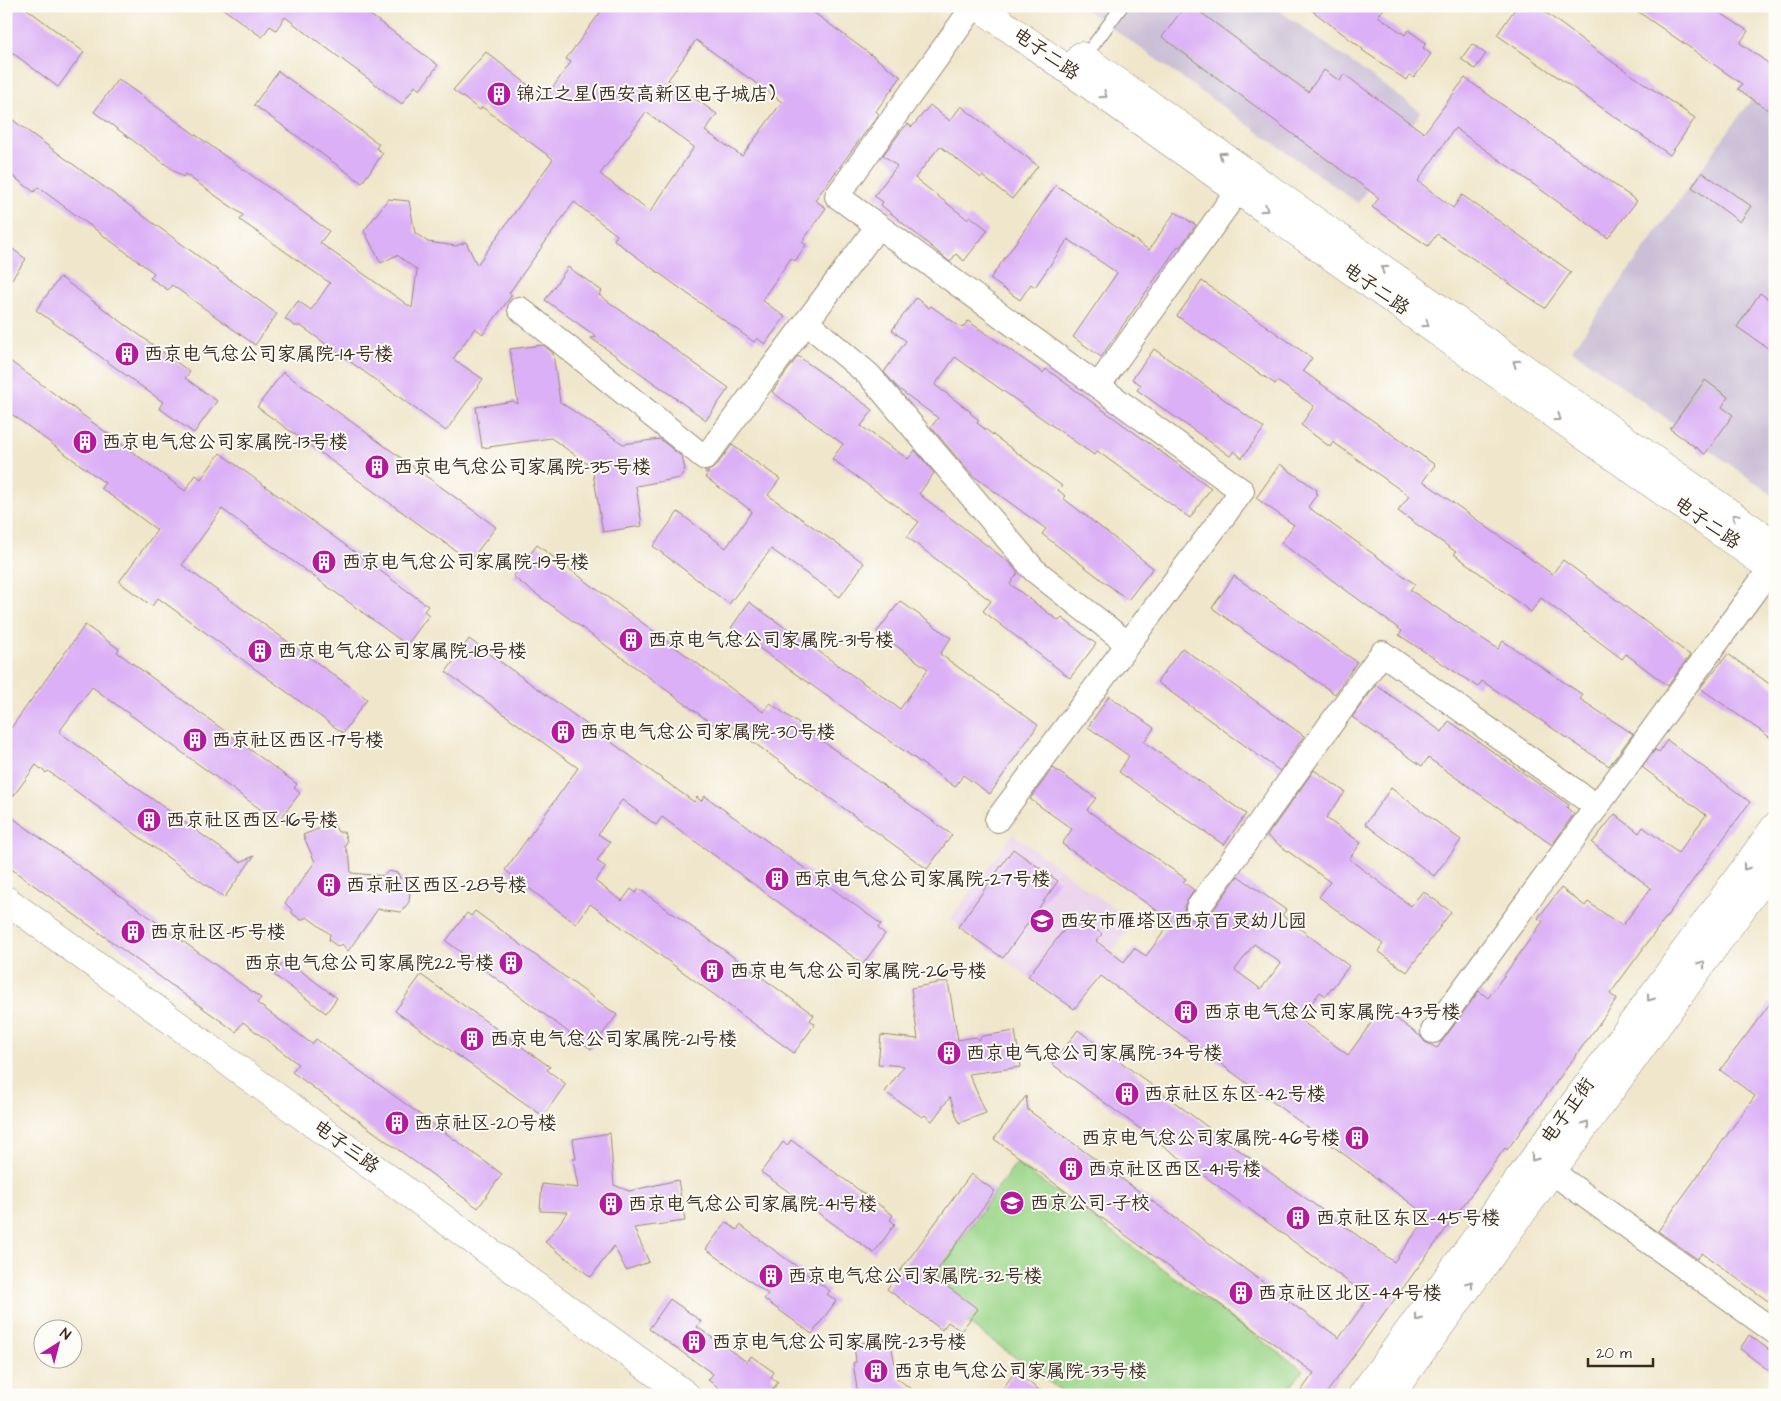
<svg xmlns="http://www.w3.org/2000/svg" width="1781" height="1401" viewBox="0 0 1781 1401" font-family="'Architects Daughter','LXGW WenKai TC',sans-serif">
	<rect width="100%" height="100%" fill="#fdfcf7"/>
	<filter id="ink" filterUnits="userSpaceOnUse"><feTurbulence type="fractalNoise" baseFrequency=".02" numOctaves="2"/><feDisplacementMap in="SourceGraphic" scale="10" xChannelSelector="R" yChannelSelector="G"/><feConvolveMatrix kernelMatrix="1 2 1 2 8 2 1 2 1" color-interpolation-filters="sRGB"/></filter>
	<filter id="wash" filterUnits="userSpaceOnUse"><feTurbulence type="fractalNoise" baseFrequency=".0096" numOctaves="4" result="noise"/><feDisplacementMap in="SourceGraphic" scale="20" xChannelSelector="R" yChannelSelector="G"/><feGaussianBlur stdDeviation="1.12" result="paint"/><feColorMatrix in="noise" values="0 0 0 0 0 0 0 0 0 0 0 0 0 0 0 0 0 1.4 0 .05"/><feComposite in="paint" operator="in"/></filter>
	<g filter="url(#wash)">
		<rect width="100%" height="100%" fill="#f0e6cb"/>
		<path fill="#ead1ec" d="M1013,834l120,89 -63,85 -120,-89z"/>
		<g fill="#cabfd6">
			<path d="M1081,6h192l148,106 -63,91z"/>
			<path d="M1775,66v431l-203,-147z"/>
		</g>
		<path fill="#9bd689" stroke="#6b8054" d="M1016,1163l287,207 -18,25h-218l-143,-104z"/>
		<g id="blocks">
			<g fill="#dbb0f6" fill-rule="evenodd">
				<path d="M6,6h17l61,46 -26,35 -52,-39z"/>
				<path d="M219,6h139l80,59 -18,25 -5,-4 -13,18 -117,-87 -9,13 -6,-4 -8,11z"/>
				<path d="M605,6h200l96,71 -25,34 3,3 -64,86 11,8 -24,34 4,3 -11,16 -4,-3 -29,42 23,17 -20,27 -8,-6 -3,4 -113,-82 -27,-20 3,-5 -43,-33 -65,91 3,2 -29,39 -8,-6 -22,31 30,20 -37,52 -145,-105h-6l-10,-7 13,-18 13,9 19,-27 -90,-63 3,-5 -58,-41 -2,3 -89,-65 24,-33 211,152 -9,12 92,65 5,-38 -20,-15 -16,8 -17,-32 24,-32 21,2 6,32 13,9 28,4 10,-4 11,23 76,-106 -71,-52 -2,3 -27,-20 33,-38 59,46 26,-36 -5,-3zM696,40l86,62 -40,54 -37,-25 12,-17 -49,-34zM646,112l48,35 -44,65 -50,-38z"/>
				<path d="M1185,6h7l116,86 16,-22 16,11 4,-7 80,59 41,-55 172,123 -29,37 -153,-110 -37,53 35,27 9,-13 109,77 -26,36 -108,-74 -9,12 -35,-24 -21,-15 7,-9 -217,-161z"/>
				<path d="M1306,6h80l-8,10 27,19 3,-5 18,13 -3,5 8,6 -17,24 -5,-3 -3,5 -44,-30 1,-1z"/>
				<path d="M1517,6h20l64,48 94,64 -25,37 -173,-120z"/>
				<path d="M1630,6h80l38,25 -8,12 35,25v47l-37,-26 4,-5z"/>
				<path d="M1472,44l14,10 -11,15 -14,-10z"/>
				<path d="M278,71l101,73 -3,4 7,5 -21,30 -108,-78z"/>
				<path d="M930,105l20,16 11,-15 77,60 -26,33 -30,-23 -1,2 -41,-32 -25,32 52,41 3,-3 18,14 -24,31 -8,-7 -6,8 -69,-57 2,-3 -9,-6 23,-30 -14,-11 19,-25 6,-6 4,3z"/>
				<path d="M6,115l271,199 -22,31 -83,-60 -4,5 -18,-12 4,-5 -116,-86 -4,5 -28,-21z"/>
				<path d="M1702,172l49,34 -11,16 -48,-35z"/>
				<path d="M1056,185l93,65 26,-38 21,13 -16,22 -2,-1 -77,111 -28,-20 44,-64 -49,-34 -33,48 -4,-3 -11,16 -30,-21z"/>
				<path d="M6,244l20,15 -20,28z"/>
				<path d="M568,267l34,24 -3,4 130,93 -23,32 -115,-82 6,-1 -52,-37z"/>
				<path d="M60,277l130,95 -5,6 32,23 -23,32 -35,-25 4,-6 -127,-92z"/>
				<path d="M1202,281l110,77 -9,13 132,94 -12,16 129,93 11,-14 127,95 -22,31 -42,-32 -4,5 -81,-61 -10,14 -77,-58 2,-2 -58,-41 11,-15 -76,-54 -3,5 -29,-22 13,-19 -37,-25 -2,3 -98,-68z"/>
				<path d="M1760,293l15,11v49l-38,-26z"/>
				<path d="M916,298l13,10 2,-2 31,22 6,-7 75,52 3,-4 165,119 -21,30 -93,-67 -3,4 -139,-98 -20,28 36,27 -1,1 9,7 -2,3 85,63 -4,4 7,6 -2,2 90,70 -25,32 -86,-66 4,-5 -74,-54 -41,-48 7,-9 -39,-29 -15,-17 22,-31 -14,-11z"/>
				<path d="M543,345l10,8 7,49 63,42 37,-5 22,18 3,12 -5,9 -44,8 6,40 -39,6 -11,-65 -41,-29 -69,10 -6,-41 37,-6 5,3 -8,-55z"/>
				<path d="M1154,349l110,79 -22,30 -8,-7 -4,5 -93,-66 4,-5 -9,-6z"/>
				<path d="M798,356l75,54 -12,16 47,33 7,-9 19,23 -15,21 91,69 8,10 -8,11 49,37 3,-3 34,26 -26,34 -87,-67 8,-10 -84,-64 12,-15 -87,-63 11,-15 -71,-52z"/>
				<path d="M6,358l179,133 11,-16 5,4 19,-26 208,153 -4,5 5,4 -22,30 -185,-136 -40,56 185,134 -24,34 -185,-135 -6,8 -33,-24 38,-52 -56,-42 4,-5 -99,-73z"/>
				<path d="M283,372l213,155 -26,34 -213,-154z"/>
				<path d="M1705,380l23,17 -6,10 11,8 -28,39 -35,-25z"/>
				<path d="M732,445l48,34 -12,16 96,68 -24,34 -69,-48 -42,55 -76,-58 25,-34 48,36 26,-37 -47,-34 4,-4h-4l11,-7z"/>
				<path d="M1280,464l37,26 -2,3 2,1 -9,13 107,77 -5,6 88,59 5,-8 80,54 -3,4 53,35 -24,32 -127,-85 -4,6 -79,-52 3,-4 -121,-88 13,-18 -38,-27z"/>
				<path d="M537,545l226,167 7,-9 182,132 -25,34 -196,-143 -5,8 -213,-157z"/>
				<path d="M1234,576l123,86 -22,32 -123,-86z"/>
				<path d="M900,601l51,37 -11,16 98,71 -48,69 -27,-19 -8,12 -224,-159 18,-26 151,107 28,-40 -51,-37z"/>
				<path d="M85,625l34,24 -2,3 180,132 -3,4 6,5 -22,29 -186,-135 -33,45 181,130 14,-6 -30,42 -176,-127 -2,2 -10,-8 -30,41v-71z"/>
				<path d="M469,639l225,163 3,-5 4,4 4,-5 176,128 -3,4 7,6 -22,30 -201,-147 -6,8 -34,-25 -24,34 12,8 -13,19 9,6 -11,14 27,20 9,-12 5,4 3,-4 175,126 -4,5 5,4 -21,29 -204,-149 -14,20 -71,-54 73,-102 -132,-96z"/>
				<path d="M1182,648l122,88 -24,35 -123,-89z"/>
				<path d="M1728,654l47,34v53l-75,-53z"/>
				<path d="M1376,685l66,47 7,-11 120,84 -2,3 7,6 -22,31 -124,-87 -6,8 -70,-49z"/>
				<path d="M1109,696l45,32 -10,14 102,72 -22,31 -105,-73 10,-16 -41,-29z"/>
				<path d="M1667,740l83,62 -140,192 7,5 -110,151 -2,-2 -180,247h-27l16,-22 -320,-234 32,-43 2,14 311,228 30,-41 -317,-233 26,-34 147,110 169,122 34,-46 -327,-240 -27,33 -46,-33 43,-55 6,5 5,-7 20,15 -6,7 28,21 10,-14 12,8 26,-35 -110,-77 10,-15 -42,-30 23,-31 43,30 -9,12 99,69 -3,3 11,8 -10,16 1,7 5,6 13,2 6,-5 29,-40 48,34 -4,5 67,51 -23,30 -6,-4 -21,27 49,36 34,-47 38,28 5,6 12,6 42,-57 9,7 55,-77 -5,-3 23,-30 24,18 3,-4 34,24 29,-38 -59,-45 23,-29 24,19 4,-6 35,26 28,-38 -64,-48 13,-17 4,2zM1254,944l27,19 -20,26 -26,-19z"/>
				<path d="M1314,770l31,22 -19,26 35,25 -12,16 62,47 12,-15 28,21 -44,60 -29,-21 5,-7 -64,-47 11,-15 -63,-46z"/>
				<path d="M1391,788l70,52 -27,36 -69,-52z"/>
				<path d="M6,813l255,185 -4,5 55,41 4,-5 186,135 -24,34 -186,-136 6,-8 -55,-42 -7,10 -230,-167z"/>
				<path d="M333,823l5,9h6l3,9 -2,5 5,14 1,13 33,3 4,-5 10,2 2,5h11l-2,24 -8,10 -23,-3 -30,42 -6,-7 -4,3 -9,-7 1,-6 -23,-17 -6,3 -9,-7v-3l-7,-7 30,-41 -12,-27z"/>
				<path d="M1013,849l45,32 -55,77 -45,-31z"/>
				<path d="M475,911l142,104 -26,34 -145,-108 21,-28 4,3z"/>
				<path d="M285,959l52,39 -11,15 -52,-38z"/>
				<path d="M421,975l129,92 -3,3 19,14 -23,32 -148,-105z"/>
				<path d="M948,981l10,59 18,-3 3,3 3,-4 33,-5 6,36 -52,7 17,39 -27,10 -9,-26 -18,24 -7,-6 -3,2 -18,-12 -19,-13 19,-26 -26,-2 3,-29 37,4 -7,-51z"/>
				<path d="M1775,997v295l-7,9 -66,-48 -5,6 -39,-28 97,-135 -35,-26z"/>
				<path d="M610,1133l4,52 15,6 49,-11 7,41 -51,7 15,34 -23,8 -12,-24 -23,31 -46,-35 23,-30 -28,-1 2,-27 36,4 -5,-29h3l-3,-20z"/>
				<path d="M791,1140l102,75 -3,5 5,4 -21,29 -113,-81 22,-30 4,4z"/>
				<path d="M971,1174l24,17 -62,85 45,33 -17,22 -13,-9 -6,8 -55,-41z"/>
				<path d="M726,1222l11,8 3,-5 90,66 -3,3 9,7 -24,33 -48,-35 4,-5 -62,-45z"/>
				<path d="M670,1299l31,22 -4,6 50,35 4,-6 23,16 -3,5 7,5 -9,13h-40l-21,-15 5,-6 -64,-45z"/>
				<path d="M1749,1335l26,19v21l-35,-26z"/>
				<path d="M890,1339l8,40 21,16h-61l-5,-32 3,-1 -2,-18z"/>
				<path d="M1015,1372l31,23h-48z"/>
			</g>
		</g>
	</g>
	<g filter="url(#ink)">
		<use href="#blocks" fill-opacity="0" stroke="#968874" stroke-width="1"/>
		<g fill="none" stroke-linecap="round" stroke-linejoin="round">
			<defs>
				<path id="lane" d="M1084,58l38,-52"/>
				<g id="street">
					<path d="M974,6l-137,190 405,295 -245,329"/>
					<path d="M520,309l185,149 173,-232"/>
					<path d="M806,322l63,53 165,195 94,74"/>
					<path d="M1098,386l140,-196"/>
					<path d="M1198,908l184,-255 215,154"/>
					<path d="M1433,1031l338,-463"/>
					<path d="M1552,1172l223,160"/>
				</g>
				<g id="secondary">
					<path d="M978,6l797,565"/>
					<path d="M1081,56l694,489"/>
					<path d="M6,900l680,495"/>
					<path d="M1362,1395l413,-568"/>
					<path d="M1390,1395l385,-532"/>
				</g>
			</defs>
			<use href="#lane" stroke="#968874" stroke-width="14"/>
			<use href="#street" stroke="#968874" stroke-width="26"/>
			<use href="#secondary" stroke="#968874" stroke-width="29"/>
			<use href="#lane" stroke="#fff" stroke-width="12"/>
			<use href="#street" stroke="#fff" stroke-width="24"/>
			<use href="#secondary" stroke="#fff" stroke-width="28"/>
		</g>
		<defs><path id="oneway-chevron" d="M-2-3.5L2.5 0L-2 3.5" fill="none" stroke-width="1.6" stroke-linecap="round" stroke-linejoin="round" transform="scale(1.25)"/></defs>
		<g stroke="#a79f9a">
			<use href="#oneway-chevron" transform="translate(1104 95) rotate(35)"/>
			<use href="#oneway-chevron" transform="translate(1222 155) rotate(-145)"/>
			<use href="#oneway-chevron" transform="translate(1265 209) rotate(35)"/>
			<use href="#oneway-chevron" transform="translate(1384 269) rotate(-145)"/>
			<use href="#oneway-chevron" transform="translate(1426 324) rotate(35)"/>
			<use href="#oneway-chevron" transform="translate(1516 363) rotate(-145)"/>
			<use href="#oneway-chevron" transform="translate(1558 418) rotate(35)"/>
			<use href="#oneway-chevron" transform="translate(1735 517) rotate(-145)"/>
			<use href="#oneway-chevron" transform="translate(1746 867) rotate(126)"/>
			<use href="#oneway-chevron" transform="translate(1702 964) rotate(-54)"/>
			<use href="#oneway-chevron" transform="translate(1650 998) rotate(126)"/>
			<use href="#oneway-chevron" transform="translate(1586 1124) rotate(-54)"/>
			<use href="#oneway-chevron" transform="translate(1534 1158) rotate(126)"/>
			<use href="#oneway-chevron" transform="translate(1470 1284) rotate(-54)"/>
			<use href="#oneway-chevron" transform="translate(1418 1318) rotate(126)"/>
		</g>
	</g>
	<defs>
		<symbol id="building-disc" viewBox="-11 -11 22 22"><circle r="9.5" fill="#b5179e" stroke="#fdfcf7"/><path d="M-4-6H4V6H1V3H-1V6H-4ZM-2.5-4.3h1.7v1.8h-1.7ZM.8-4.3h1.7v1.8H.8ZM-2.5-1h1.7V.8h-1.7ZM.8-1h1.7V.8H.8Z" fill="#fff"/></symbol>
		<symbol id="school-disc" viewBox="-11 -11 22 22"><circle r="9.5" fill="#b5179e" stroke="#fdfcf7"/><path d="M0-5L7-2L0 1L-7-2ZM-4 1L0 2.5L4 1V4Q0 6-4 4Z" fill="#fff"/></symbol>
	</defs>
	<g fill-rule="evenodd">
		<use href="#building-disc" x="485" y="80" width="28" height="28"/>
		<use href="#building-disc" x="113" y="340" width="28" height="28"/>
		<use href="#building-disc" x="71" y="428" width="28" height="28"/>
		<use href="#building-disc" x="363" y="453" width="28" height="28"/>
		<use href="#building-disc" x="310" y="548" width="28" height="28"/>
		<use href="#building-disc" x="617" y="626" width="28" height="28"/>
		<use href="#building-disc" x="246" y="637" width="28" height="28"/>
		<use href="#building-disc" x="549" y="718" width="28" height="28"/>
		<use href="#building-disc" x="181" y="726" width="28" height="28"/>
		<use href="#building-disc" x="135" y="806" width="28" height="28"/>
		<use href="#building-disc" x="763" y="865" width="28" height="28"/>
		<use href="#building-disc" x="315" y="871" width="28" height="28"/>
		<use href="#school-disc" x="1028" y="907" width="28" height="28"/>
		<use href="#building-disc" x="119" y="918" width="28" height="28"/>
		<use href="#building-disc" x="497" y="949" width="28" height="28"/>
		<use href="#building-disc" x="698" y="957" width="28" height="28"/>
		<use href="#building-disc" x="1172" y="998" width="28" height="28"/>
		<use href="#building-disc" x="458" y="1025" width="28" height="28"/>
		<use href="#building-disc" x="935" y="1039" width="28" height="28"/>
		<use href="#building-disc" x="1113" y="1080" width="28" height="28"/>
		<use href="#building-disc" x="383" y="1109" width="28" height="28"/>
		<use href="#building-disc" x="1343" y="1124" width="28" height="28"/>
		<use href="#building-disc" x="1057" y="1155" width="28" height="28"/>
		<use href="#school-disc" x="998" y="1189" width="28" height="28"/>
		<use href="#building-disc" x="597" y="1190" width="28" height="28"/>
		<use href="#building-disc" x="1284" y="1204" width="28" height="28"/>
		<use href="#building-disc" x="757" y="1262" width="28" height="28"/>
		<use href="#building-disc" x="1227" y="1279" width="28" height="28"/>
		<use href="#building-disc" x="680" y="1328" width="28" height="28"/>
		<use href="#building-disc" x="862" y="1357" width="28" height="28"/>
	</g>
	<g text-anchor="middle" dominant-baseline="central" stroke-width="4" stroke-linejoin="round" paint-order="stroke">
		<g font-size="19" fill="#3b2a1e" stroke="#fdfcf7">
			<text transform="translate(1046 54) rotate(35)">电子二路</text>
			<text transform="translate(1376 289) rotate(35)">电子二路</text>
			<text transform="translate(1707 523) rotate(35)">电子二路</text>
			<text transform="translate(1568 1111) rotate(-54)">电子正街</text>
			<text transform="translate(346 1147) rotate(36)">电子三路</text>
		</g>
		<g font-size="19" fill="#3b2a1e" stroke="#fdfcf7" text-anchor="start">
			<text x="516" y="94">锦江之星(西安高新区电子城店)</text>
			<text x="144" y="354">西京电气总公司家属院-14号楼</text>
			<text x="102" y="442">西京电气总公司家属院-13号楼</text>
			<text x="394" y="467">西京电气总公司家属院-35号楼</text>
			<text x="342" y="562">西京电气总公司家属院-19号楼</text>
			<text x="648" y="640">西京电气总公司家属院-31号楼</text>
			<text x="278" y="651">西京电气总公司家属院-18号楼</text>
			<text x="580" y="732">西京电气总公司家属院-30号楼</text>
			<text x="212" y="740">西京社区西区-17号楼</text>
			<text x="166" y="820">西京社区西区-16号楼</text>
			<text x="794" y="879">西京电气总公司家属院-27号楼</text>
			<text x="346" y="885">西京社区西区-28号楼</text>
			<text x="1060" y="921">西安市雁塔区西京百灵幼儿园</text>
			<text x="150" y="932">西京社区-15号楼</text>
			<text x="494" y="963" text-anchor="end">西京电气总公司家属院22号楼</text>
			<text x="730" y="971">西京电气总公司家属院-26号楼</text>
			<text x="1204" y="1012">西京电气总公司家属院-43号楼</text>
			<text x="490" y="1039">西京电气总公司家属院-21号楼</text>
			<text x="966" y="1053">西京电气总公司家属院-34号楼</text>
			<text x="1144" y="1094">西京社区东区-42号楼</text>
			<text x="414" y="1123">西京社区-20号楼</text>
			<text x="1340" y="1138" text-anchor="end">西京电气总公司家属院-46号楼</text>
			<text x="1088" y="1169">西京社区西区-41号楼</text>
			<text x="1030" y="1203">西京公司-子校</text>
			<text x="628" y="1204">西京电气总公司家属院-41号楼</text>
			<text x="1316" y="1218">西京社区东区-45号楼</text>
			<text x="788" y="1276">西京电气总公司家属院-32号楼</text>
			<text x="1258" y="1293">西京社区北区-44号楼</text>
			<text x="712" y="1342">西京电气总公司家属院-23号楼</text>
			<text x="894" y="1371">西京电气总公司家属院-33号楼</text>
		</g>
	</g>
	<rect width="1781" height="1401" fill="none" stroke="#fdfcf7" stroke-width="25"/>
	<g transform="translate(58 1344) rotate(36)"><circle r="24" fill="#fdfcf7" stroke="#afa8a0"/>
	<path d="M0-4L9 19L0 12L-9 19Z" fill="#b5179e"/>
	<text y="-8" font-size="14" font-weight="bold" text-anchor="middle" fill="#3b2a1e">N</text>
	</g>
	<path d="M1588 1358v8h65v-8" fill="none" stroke="#3b2a1e" stroke-width="2.5"/>
	<text x="1596" y="1358" font-size="15" fill="#3b2a1e" stroke="#fdfcf7" stroke-width="4" paint-order="stroke">20 m</text>
</svg>
